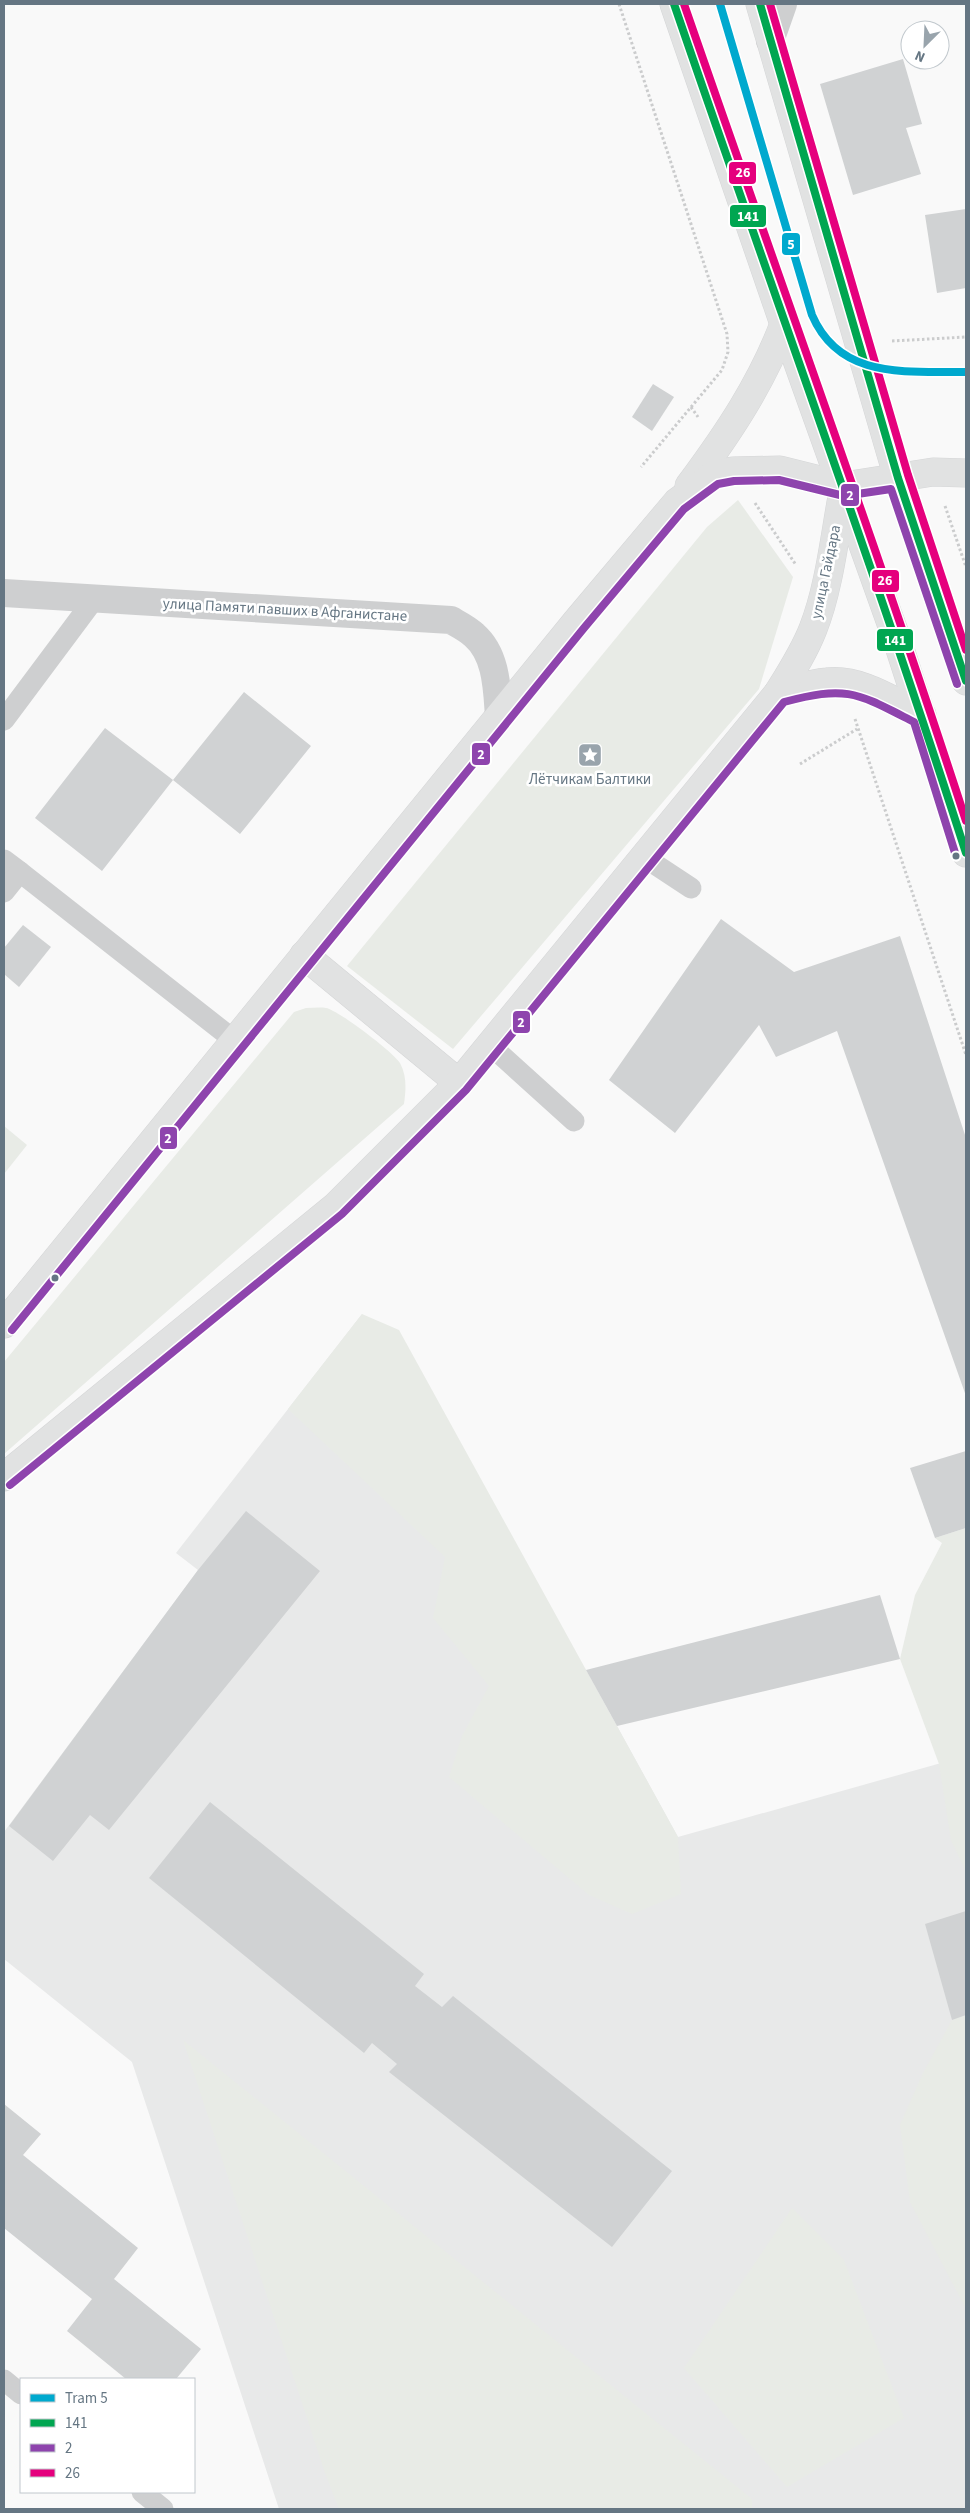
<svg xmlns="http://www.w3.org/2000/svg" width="970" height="2513" viewBox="0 0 970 2513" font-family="'Source Sans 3',sans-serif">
	<rect width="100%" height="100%" fill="#f9f9f9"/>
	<path fill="#e8e9e9" d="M362,1314l255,412 61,111 288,-81v753h-687l-147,-447 -128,-103v-127l194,-262 -22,-17z"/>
	<g fill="#e8ebe6">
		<path d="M738,500l55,77 -34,112 -306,360 -106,-83 360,-439z"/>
		<path d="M306,1008c7,0 14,-1 20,0 12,2 67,44 74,55 7,13 6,27 4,41l-400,350v-92l290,-350z"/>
		<path d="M4,1126l23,19 -23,29z"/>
		<path d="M362,1314l37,16 279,507 3,57 -49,20 -43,-19 -140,-118 13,-41 27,-50 -56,-68 12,-61 -157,-148z"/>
		<path d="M966,1528v344l-15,-32 -12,-76 -39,-105 15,-64 27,-52 -7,-5z"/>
		<path d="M966,2015v294l-56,-107 -10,-77 23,-52 29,-53z"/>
		<path d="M183,2040l569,459v10h-413l-14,-36z"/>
		<path d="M792,2208l52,52 60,158 -117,69 -103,-119z"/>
	</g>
	<g fill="#d0d2d3">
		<path d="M903,59l19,65 -16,4 15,46 -68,21 -33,-111z"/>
		<path d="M966,209v79l-29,5 -12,-78z"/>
		<path d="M653,384l21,13 -22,34 -20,-14z"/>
		<path d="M244,692l67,54 -71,88 -67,-54 -71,91 -67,-53 70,-90 68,52z"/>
		<path d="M721,919l73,53 106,-36 66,202v258l-129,-365 -61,26 -17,-32 -84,108 -66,-53z"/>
		<path d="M23,925l28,22 -32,40 -15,-13v-26z"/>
		<path d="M966,1451v77l-31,10 -25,-70z"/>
		<path d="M246,1511l74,60 -211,259 -19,-15 -37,46 -44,-35 189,-256z"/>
		<path d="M880,1595l20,64 -283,67 -31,-56z"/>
		<path d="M210,1802l214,172 -9,12 27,21 11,-11 219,175 -60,76 -223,-175 8,-8 -25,-21 -8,10 -215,-175z"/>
		<path d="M966,1911v104l-14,5 -27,-96z"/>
		<path d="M4,2104l37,30 -18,21 115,93 -24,31 87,70 -25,30h-50l-59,-48 25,-32 -88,-71z"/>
	</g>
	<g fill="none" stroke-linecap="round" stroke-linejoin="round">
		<defs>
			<path id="secondary" d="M844,486l89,-14 33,1"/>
			<g id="primary">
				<path d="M674,4l110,320 113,316 69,213"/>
				<path d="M760,4l138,474 68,203"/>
				<path d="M689,486c38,-51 73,-103 95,-162"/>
				<path d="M778,693c16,-4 33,-10 49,-11 33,-4 66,19 95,33"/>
				<path d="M304,955l155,128"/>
				<path d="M4,1324l572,-702 101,-120 37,-27 19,-4 47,-1 64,16"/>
				<path d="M4,1477l332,-271 123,-123 319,-390c13,-21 26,-41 35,-64 17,-43 22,-97 31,-143"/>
			</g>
		</defs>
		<use href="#secondary" stroke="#d5d6d7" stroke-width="29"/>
		<use href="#primary" stroke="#d5d6d7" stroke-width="29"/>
		<g stroke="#cbcccd" stroke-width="3" stroke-dasharray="2.5 2.5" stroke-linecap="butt">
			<path d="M619,4l108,330 1,18 -6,18 -81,97"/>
			<path d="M892,341l74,-4"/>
			<path d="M691,407l7,10"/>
			<path d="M755,503l41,62"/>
			<path d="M945,506l21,61"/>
			<path d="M855,719l111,336"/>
			<path d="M800,764l57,-35"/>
		</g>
		<g stroke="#cecfd0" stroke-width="21">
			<path d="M4,720l91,-122"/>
			<path d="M644,857l47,31"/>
			<path d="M4,860l16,12"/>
			<path d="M4,892l16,-20 214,168"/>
			<path d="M490,1045l84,76"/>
			<path d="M4,2380l17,14"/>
			<path d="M142,2492l21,17"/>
		</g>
		<path stroke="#cecfd0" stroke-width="28" d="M770,41l13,-37"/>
		<path stroke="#cecfd0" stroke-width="28" d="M4,593l447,27c7,4 17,9 23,15 23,20 23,54 25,82"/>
		<use href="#secondary" stroke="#e1e2e2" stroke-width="28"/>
		<use href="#primary" stroke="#e1e2e2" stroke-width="28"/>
		<defs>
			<g id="bus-1">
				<path d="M674,4c97,283 200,564 292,849"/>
				<path d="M760,4l138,474 68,203"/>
			</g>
			<g id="bus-2">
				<path d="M12,1330l572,-702 100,-119 34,-25 16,-3 45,-1 65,16 47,-7 66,195"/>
				<path d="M10,1485l332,-271 124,-124 318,-388c64,-17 73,-9 130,20l42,134"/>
			</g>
			<g id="bus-3">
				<path d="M684,4c94,272 193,543 282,817"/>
				<path d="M770,4l138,471 58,175"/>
			</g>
		</defs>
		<use href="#bus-1" stroke="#fff" stroke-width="11"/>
		<use href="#bus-2" stroke="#fff" stroke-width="11"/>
		<use href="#bus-3" stroke="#fff" stroke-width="11"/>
		<use href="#bus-1" stroke="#00a651" stroke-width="8"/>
		<use href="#bus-2" stroke="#8e44ad" stroke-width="8"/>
		<use href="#bus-3" stroke="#e5007d" stroke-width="8"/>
		<defs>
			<path id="tram-1" d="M720,4l92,311c28,65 94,56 154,57"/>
		</defs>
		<use href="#tram-1" stroke="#fff" stroke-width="11"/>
		<use href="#tram-1" stroke="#00a9ce" stroke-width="8"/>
	</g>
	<defs>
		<symbol id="sight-square" viewBox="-11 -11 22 22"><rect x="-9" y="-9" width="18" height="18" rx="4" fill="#99a4ac" stroke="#fff"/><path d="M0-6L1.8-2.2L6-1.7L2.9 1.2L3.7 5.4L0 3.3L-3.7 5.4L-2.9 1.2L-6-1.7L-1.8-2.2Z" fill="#fff"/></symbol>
	</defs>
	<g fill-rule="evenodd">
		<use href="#sight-square" x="576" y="741" width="28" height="28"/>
	</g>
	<g fill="#657683" stroke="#fff" stroke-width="2">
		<circle cx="956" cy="856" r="4.5"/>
		<circle cx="55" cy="1278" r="4.5"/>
	</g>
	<g text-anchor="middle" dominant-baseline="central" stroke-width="5" stroke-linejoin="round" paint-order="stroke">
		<g font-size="15" fill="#657683" stroke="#fff">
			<text transform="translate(826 572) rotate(-78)">улица Гайдара</text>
			<text transform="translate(285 610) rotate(3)">улица Памяти павших в Афганистане</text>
		</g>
		<g font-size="15" fill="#657683" stroke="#fff">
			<text x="590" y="779">Лётчикам Балтики</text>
		</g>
	</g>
	<g stroke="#fff" stroke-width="2">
		<rect x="728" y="161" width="29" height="24" rx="5" fill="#e5007d"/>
		<rect x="729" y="204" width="38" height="24" rx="5" fill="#00a651"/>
		<rect x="781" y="232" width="20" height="24" rx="5" fill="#00a9ce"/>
		<rect x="840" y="483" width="20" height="24" rx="5" fill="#8e44ad"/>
		<rect x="871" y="569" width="29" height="24" rx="5" fill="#e5007d"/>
		<rect x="876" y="628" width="38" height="24" rx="5" fill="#00a651"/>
		<rect x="471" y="742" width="20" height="24" rx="5" fill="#8e44ad"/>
		<rect x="512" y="1010" width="19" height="24" rx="5" fill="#8e44ad"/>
		<rect x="159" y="1126" width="19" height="24" rx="5" fill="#8e44ad"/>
	</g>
	<g font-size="14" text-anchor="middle" font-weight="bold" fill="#fff">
		<text x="743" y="177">26</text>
		<text x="748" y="221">141</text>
		<text x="791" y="249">5</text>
		<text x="850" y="500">2</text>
		<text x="885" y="585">26</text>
		<text x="895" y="645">141</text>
		<text x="481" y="759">2</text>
		<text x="521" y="1027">2</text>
		<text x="168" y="1143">2</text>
	</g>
	<rect width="970" height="2513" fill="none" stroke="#657683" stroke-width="10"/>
	<rect x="20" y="2378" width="175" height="115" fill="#ffffff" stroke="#c1c8cd"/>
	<rect x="30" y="2394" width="25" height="8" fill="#00a9ce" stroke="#c1c8cd"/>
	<text x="65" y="2403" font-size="15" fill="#657683">Tram 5</text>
	<rect x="30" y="2419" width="25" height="8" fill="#00a651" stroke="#c1c8cd"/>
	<text x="65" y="2428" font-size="15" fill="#657683">141</text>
	<rect x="30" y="2444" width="25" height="8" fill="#8e44ad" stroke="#c1c8cd"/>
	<text x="65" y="2453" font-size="15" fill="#657683">2</text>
	<rect x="30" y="2469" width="25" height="8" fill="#e5007d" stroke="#c1c8cd"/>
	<text x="65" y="2478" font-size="15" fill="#657683">26</text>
	<g transform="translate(925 45) rotate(204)"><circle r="24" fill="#ffffff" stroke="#c1c8cd"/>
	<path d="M0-4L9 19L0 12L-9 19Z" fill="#99a4ac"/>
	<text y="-8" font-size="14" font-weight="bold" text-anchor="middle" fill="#657683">N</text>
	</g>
</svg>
